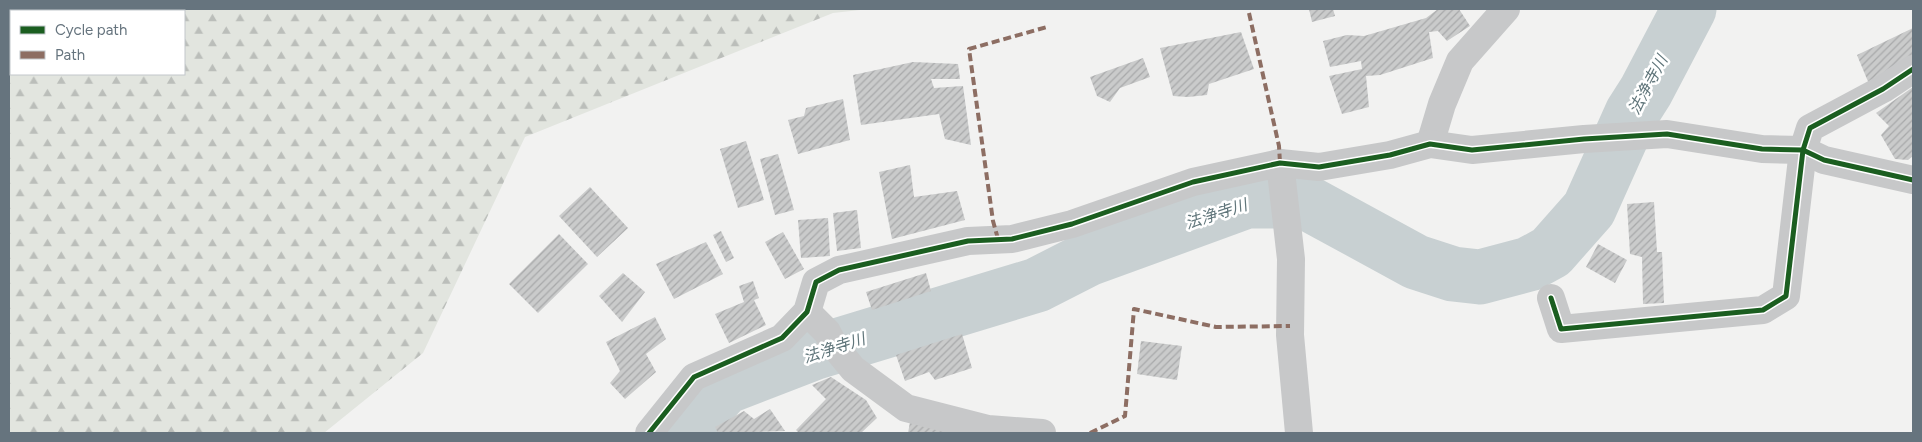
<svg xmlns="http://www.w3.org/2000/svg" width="1922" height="442" viewBox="0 0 1922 442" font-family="Figtree,'Noto Sans JP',sans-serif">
	<defs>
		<pattern id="forest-firs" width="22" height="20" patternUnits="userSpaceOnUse" patternTransform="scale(1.25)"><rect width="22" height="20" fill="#e2e5df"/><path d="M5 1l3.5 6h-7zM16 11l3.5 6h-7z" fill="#bbbeba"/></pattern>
		<pattern id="building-hatch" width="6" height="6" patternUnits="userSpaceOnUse" patternTransform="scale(1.25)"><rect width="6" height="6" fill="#cacbcb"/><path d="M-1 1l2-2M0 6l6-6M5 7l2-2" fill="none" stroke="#a8a9aa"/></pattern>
	</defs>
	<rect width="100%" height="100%" fill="#f2f2f1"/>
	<path fill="url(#forest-firs)" fill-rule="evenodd" d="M9,9h860l-36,4 -308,124 -102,216 -99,80h-315zM11,11h173v63h-173z"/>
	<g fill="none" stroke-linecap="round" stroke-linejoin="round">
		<path stroke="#c8d0d2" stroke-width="55" d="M687,433l5,-10 33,-36 88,-34 224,-68 51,-26 159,-58h57l112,61 37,12 27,3 49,-13 22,-12 38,-43 43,-96 14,-22 43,-82"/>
	</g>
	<g fill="url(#building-hatch)">
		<path d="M1309,9h24l2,7 -23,6z"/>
		<path d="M1438,9h21l11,17 -23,15 -9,-10 -9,1 4,26 -53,17 -14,1 3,31 -27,7 -13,-38 33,-7 -1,-8 -31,6 -7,-26 24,-6 17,1 62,-18z"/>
		<path d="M1913,28v29l-44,27 -12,-29z"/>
		<path d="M1241,32l13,37 -45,15 -2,11 -19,2 -15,-1 -13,-48z"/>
		<path d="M1143,58l7,19 -30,11 -10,14 -13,-6 -7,-19z"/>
		<path d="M913,62l45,2 2,15h-29l3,9 29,-2 8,59 -26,-6 -6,-25 -78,11 -8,-50z"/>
		<path d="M1913,87v69l-5,4 -13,-1 -14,-24 8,-9 -13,-13z"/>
		<path d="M843,99l7,41 -52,14 -10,-34 16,-4 2,-8z"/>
		<path d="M746,141l18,59 -26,8 -18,-59z"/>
		<path d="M778,154l16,56 -19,5 -15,-56z"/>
		<path d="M910,165l4,32 43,-6 8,29 -73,19 -13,-67z"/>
		<path d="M590,187l38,41 -31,29 -38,-41z"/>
		<path d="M1654,202l3,50h5l2,51 -21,1 -1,-47 -12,-3 -3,-50z"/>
		<path d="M857,210l4,38 -24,3 -4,-38z"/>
		<path d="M828,218l2,38 -29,2 -3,-38z"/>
		<path d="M721,231l13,27 -8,4 -13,-27z"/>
		<path d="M783,232l21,37 -19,10 -20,-37z"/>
		<path d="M559,234l29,30 -50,49 -29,-29z"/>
		<path d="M706,242l17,32 -49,25 -18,-35z"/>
		<path d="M1598,244l29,16 -12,23 -29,-16z"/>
		<path d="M623,273l22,19 -23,30 -23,-26z"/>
		<path d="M926,273l5,18 -59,19 -6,-18z"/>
		<path d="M753,281l6,17 -5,2 12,25 -37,18 -14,-29 29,-12 -5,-16z"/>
		<path d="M655,317l11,22 -20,15 10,18 -31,27 -15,-16 10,-12 -14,-29z"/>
		<path d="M962,334l10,34 -37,12 -6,-8 -24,9 -9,-26z"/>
		<path d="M1141,341l41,5 -5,34 -40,-6z"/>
		<path d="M831,377l35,23 11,18 -16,15h-62l-3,-3 30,-31 -14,-14z"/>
		<path d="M770,409l15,22 -67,2 -3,-6 29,-16 10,8z"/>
		<path d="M910,422l43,11h-45z"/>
	</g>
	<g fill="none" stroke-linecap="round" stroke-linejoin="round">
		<g stroke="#c7c8c9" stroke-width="28">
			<path d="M1430,144l12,-40 18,-43 46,-52"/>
			<path d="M1280,163l11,96 -1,76 9,98"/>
			<path d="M1551,298l10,31 202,-19 23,-14 17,-146 7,-22 73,-39 30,-20"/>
			<path d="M807,312l20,20 8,15 18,22 53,39 82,21 54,4"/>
			<path d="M649,433l45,-56 88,-39 25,-26 9,-30 23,-12 129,-29 44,-2 60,-15 121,-42 87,-19 39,4 71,-12 40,-11 42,6 112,-11 83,-5 95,15 41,1 21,10 89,20"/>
		</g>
		<g stroke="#8d6e63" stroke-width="4" stroke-dasharray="8 4" stroke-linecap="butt">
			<path d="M1249,13l30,133 1,17"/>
			<path d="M998,239l-5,-18 -24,-172 78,-22"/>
			<path d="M1090,433l35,-17 9,-107 82,18 74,-1"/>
		</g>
		<defs>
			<g id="cycleway">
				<path d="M1551,298l10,31 202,-19 23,-14 17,-146 7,-22 73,-39 30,-20"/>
				<path d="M649,433l45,-56 88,-39 25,-26 9,-30 23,-12 129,-29 44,-2 60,-15 121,-42 87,-19 39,4 71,-12 40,-11 42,6 112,-11 83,-5 95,15 41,1 21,10 89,20"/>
			</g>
		</defs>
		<use href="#cycleway" stroke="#fff" stroke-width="8"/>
		<use href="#cycleway" stroke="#1b5e20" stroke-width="5"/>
	</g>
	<g text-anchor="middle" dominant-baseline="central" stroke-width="5" stroke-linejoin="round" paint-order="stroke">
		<g font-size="16" font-style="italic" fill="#61767b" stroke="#fff">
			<text transform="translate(1648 85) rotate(-62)">法浄寺川</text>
			<text transform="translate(1216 214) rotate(-18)">法浄寺川</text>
			<text transform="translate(834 348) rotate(-18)">法浄寺川</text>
		</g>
	</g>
	<rect width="1922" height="442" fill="none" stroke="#66747e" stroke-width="20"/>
	<rect x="10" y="10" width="175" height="65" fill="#ffffff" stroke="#c2c7cb"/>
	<rect x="20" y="26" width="25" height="8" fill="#1b5e20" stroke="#c2c7cb"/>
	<text x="55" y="35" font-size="15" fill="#66747e">Cycle path</text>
	<rect x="20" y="51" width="25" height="8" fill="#8d6e63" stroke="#c2c7cb"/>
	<text x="55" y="60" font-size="15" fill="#66747e">Path</text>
</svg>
